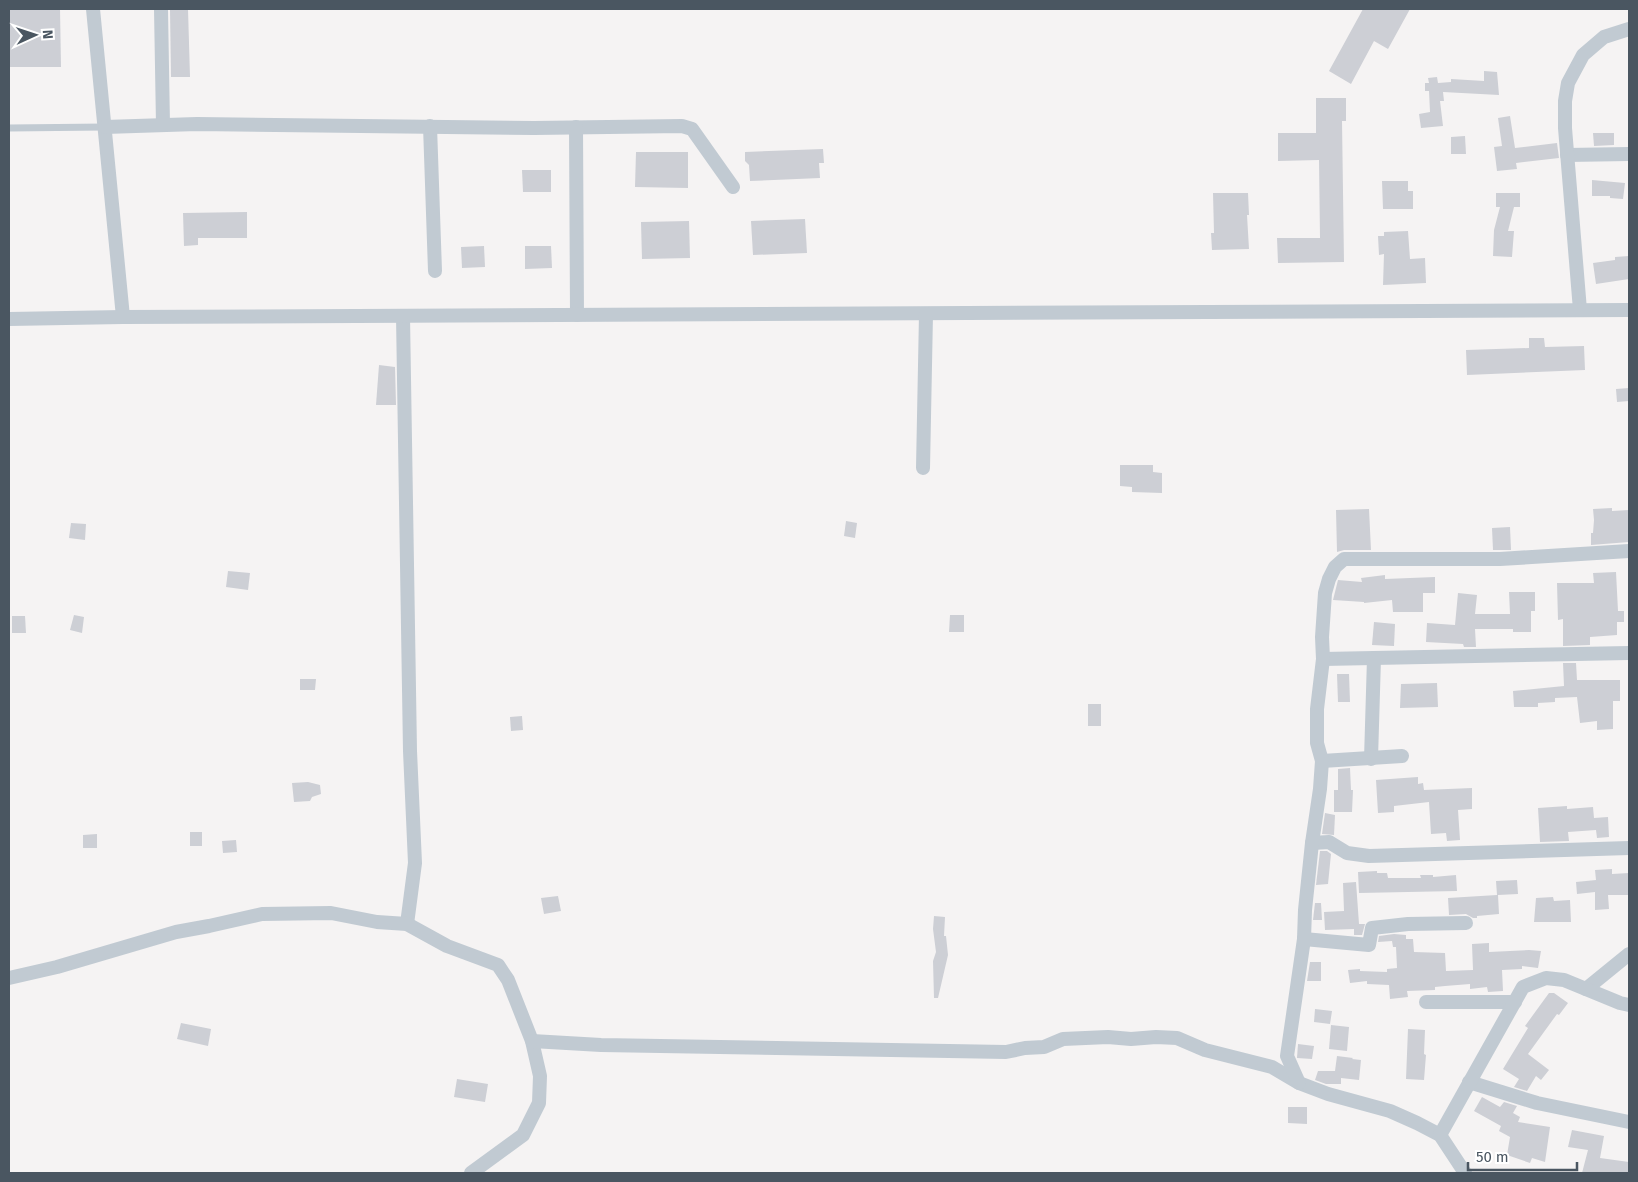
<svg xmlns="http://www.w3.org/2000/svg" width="1638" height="1182" viewBox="0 0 1638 1182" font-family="'Fira Sans',sans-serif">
	<rect width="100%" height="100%" fill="#f5f3f3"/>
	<g fill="#cdcfd5">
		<path d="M9,9h51l1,58h-52z"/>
		<path d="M170,9h18l2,68h-19z"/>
		<path d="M1363,9h47l-22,40 -14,-8 -23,43 -22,-13z"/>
		<path d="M1484,71l13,1 2,23 -56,-3 1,9h-4l3,25 -22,2 -2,-14 11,-2 -1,-21h-4v-8h4l-1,-5 9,-1 1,6 13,-1v-3l33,2z"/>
		<path d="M1316,98h30v23h-4l2,141 -66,1 -1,-25h43l-1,-78 -41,1v-28h38z"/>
		<path d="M1510,116l5,32 42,-5 2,15 -43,5 1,6 -20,2 -3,-24 8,-1 -4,-28z"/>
		<path d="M1593,133h21v12l-20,1z"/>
		<path d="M1465,136l1,18h-15v-17z"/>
		<path d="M823,149l1,14h-5l1,15 -70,3 -1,-16 -4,-4v-9z"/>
		<path d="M636,152h52v36l-53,-1z"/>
		<path d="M522,170h29v22h-28z"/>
		<path d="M1592,180l33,3 -2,16 -13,-1v-2h-18z"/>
		<path d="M1382,181h26v10h5v18h-30z"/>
		<path d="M1213,193h35l1,22h-2l2,34 -37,1 -1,-17h3z"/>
		<path d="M1496,193h24v14h-6l-6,24h6l-2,26 -19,-1 1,-26 6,-23h-4z"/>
		<path d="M247,212v26h-49v7l-14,1 -1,-33z"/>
		<path d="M805,219l2,34 -54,2 -2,-34z"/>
		<path d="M689,221l1,37 -48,1 -1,-37z"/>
		<path d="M1408,231l2,28 15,-1 1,25 -43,2 1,-31 -5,1 -1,-19h6v-4z"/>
		<path d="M484,246l1,21 -23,1 -1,-21z"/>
		<path d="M525,246h26l1,22 -27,1z"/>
		<path d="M1629,256v23l-33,5 -3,-21 22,-3v-3z"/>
		<path d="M1529,338h15l1,9 39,-1 1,24 -118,5 -1,-25 63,-2z"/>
		<path d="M379,365l16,2 1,38h-20z"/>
		<path d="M1629,388v13l-12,1 -1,-13z"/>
		<path d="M1120,465h33v7l9,1v20l-30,-1v-5l-12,-1z"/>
		<path d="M1612,508v3l17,-1v32l-38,3v-12h2l1,-13 -1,-11z"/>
		<path d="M1369,509l2,41h-27l-7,2 -1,-42z"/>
		<path d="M846,521l11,2 -2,15 -11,-2z"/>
		<path d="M71,523l15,1 -1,16 -16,-2z"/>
		<path d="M1510,527l1,23h-18l-1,-22z"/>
		<path d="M228,571l22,2 -2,17 -22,-3z"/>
		<path d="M1616,572l2,39h6v11h-7v13l-27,2v8l-27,1v-27l-5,1 -1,-37h37l-1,-10z"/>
		<path d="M1385,575v4l50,-2v16h-12v19h-30l-1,-12 -28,3v-1l-31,-2 5,-20 24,2 -1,-4z"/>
		<path d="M1509,592h26v19h-4v21h-18v-3h-38l1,18h-12l-1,-3 -37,-2 1,-19 28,2 3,-32 19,2 -2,19h35z"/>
		<path d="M74,615l10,2 -2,16 -12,-3z"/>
		<path d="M950,615h14v17h-15z"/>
		<path d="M12,616h13l1,17h-14z"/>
		<path d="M1374,622l21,2 -1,22 -22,-1z"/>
		<path d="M1563,663h13l1,17h43v21h-7v28l-16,1v-9l-17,2 -3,-26 -22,1v4l-17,1v4h-24l-1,-16 51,-5z"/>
		<path d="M1337,674h12l1,28h-12z"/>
		<path d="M300,679h16l-1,11h-15z"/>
		<path d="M1437,683l1,24 -38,1 1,-24z"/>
		<rect x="1088" y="704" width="13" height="22"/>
		<path d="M522,716l1,14 -12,1 -1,-14z"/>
		<path d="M1350,768l1,22h2l-1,22h-18v-22h4v-21z"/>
		<path d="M1418,777v7l5,-1 1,7 48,-2v21l-14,1 2,30 -13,1 -1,-8 -15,1 -2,-32 -35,4v6l-16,1 -2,-33z"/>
		<path d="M308,782l12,3 1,9 -9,3 -2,4 -16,1 -2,-19z"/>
		<path d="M1567,806v3l26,-2 1,11 14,-1 1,20 -12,1 -1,-8 -28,2 1,9 -29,1 -2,-34z"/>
		<path d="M1325,813l10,2 -1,20 -12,-1z"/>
		<rect x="190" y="832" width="12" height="14"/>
		<path d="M97,834v14h-14v-13z"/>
		<path d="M236,840l1,12 -14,1 -1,-12z"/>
		<path d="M1320,851h7l4,3 -3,30 -12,1z"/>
		<path d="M1612,869v5l17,-1v22h-21l1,14 -14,1v-18l-18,2 -1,-12 20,-2 -1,-10z"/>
		<path d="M1377,871v2h10l1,5h33l-1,-3h13v2l23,-2 1,16 -98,2 -1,-21z"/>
		<path d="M1517,880l1,14 -20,1 1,19 -22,2v2h-4l-7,-4 -17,1 -1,-17 49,-3 -1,-14z"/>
		<path d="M1356,882l3,42h6l-3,11h-8v-6l-29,1 -1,-18 20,-1 -1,-28z"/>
		<path d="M558,896l3,15 -17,3 -3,-16z"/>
		<path d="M1553,897l1,4 16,-1 1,22h-37l2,-24z"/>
		<path d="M1315,903h6l1,17h-9z"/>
		<path d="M934,916l11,1 -1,19h2l2,19 -10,43h-4l-1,-37 3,-9 -3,-23z"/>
		<path d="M1394,934l12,1v4h7l1,13 31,1 1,18 27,-1 -1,-26 17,-1v9l40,-2 12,1 -3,17 -16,-2v3l-20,1 1,21 -15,1 -1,-5 -17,2v-5l-25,2 -10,1v3l-28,1 1,6 -18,2 -1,-14 -22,-1v-3l-17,2 -2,-13 12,-1v2l27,1v-3l10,-1 -1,-21h-3l-1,-6 -14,1 1,-6z"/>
		<path d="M1310,962h11v19h-14z"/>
		<path d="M1549,993h5l14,10 -9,12 -2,-1 -29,40 21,16 -8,10 -5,-4 -9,15 -13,-4 5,-8 -16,-10 25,-41 -3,-2z"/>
		<path d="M1315,1009l17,2 -2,13 -16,-2z"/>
		<path d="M181,1023l30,6 -3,17 -31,-7z"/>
		<path d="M1331,1025l18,2 -2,24 -18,-2z"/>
		<path d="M1408,1029l17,1 -1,24 2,1 -2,25 -18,-1z"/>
		<path d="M1298,1044l16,2 -2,13 -15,-1z"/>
		<path d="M1337,1056l16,2 -1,1 9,1 -2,20 -18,-2v6h-15l-11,-4 3,-9h17z"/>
		<path d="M457,1079l31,5 -3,18 -31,-5z"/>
		<path d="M1482,1097l18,10 4,-5 13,4 -4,7 7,4 -2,5 32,5 -5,35 -13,-4 -2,5 -23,-8 3,-18 -11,-6 2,-5 -27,-15z"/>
		<path d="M1288,1107h19v17l-19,-1z"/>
		<path d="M1572,1130l32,6 -4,22 29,4v11h-47l6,-23 -20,-3z"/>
	</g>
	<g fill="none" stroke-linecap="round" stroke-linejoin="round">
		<path stroke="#c1cad2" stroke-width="7" d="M9,128l96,-1"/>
		<g stroke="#c1cad2" stroke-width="14">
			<path d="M93,9l30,308"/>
			<path d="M161,9l2,116"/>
			<path d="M430,126l5,145"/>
			<path d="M105,127l92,-3 337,4 148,-2 10,3 41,58"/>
			<path d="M576,127l1,188"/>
			<path d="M1567,155l62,-1"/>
			<path d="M1580,310l-15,-182v-27l3,-18 15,-28 21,-18 25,-8"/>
			<path d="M403,316l7,435 5,112 -8,61"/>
			<path d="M9,319l114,-2 1506,-7"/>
			<path d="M923,468l3,-154"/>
			<path d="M1323,659l306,-6"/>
			<path d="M1371,759l3,-101"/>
			<path d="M1322,761l80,-5"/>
			<path d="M1312,843l17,-1 18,11 22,3 260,-8"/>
			<path d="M1304,939l65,6 3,-17 36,-4 58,-1"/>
			<path d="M9,978l48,-11 119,-35 33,-6 53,-12 69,-1 46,9 30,2 40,22 51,19 10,15 24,61 8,35 -1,27 -16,32 -52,38"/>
			<path d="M1586,989l43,-35"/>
			<path d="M1426,1002h89"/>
			<path d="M532,1041l69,4 405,7 19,-4 19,-1 19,-8 45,-2 23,2 25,-2 21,1 28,12 67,17 27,16 29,11 62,17 27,12 23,12 25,38"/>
			<path d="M1469,1082l68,21 92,19"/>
			<path d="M1299,1083l-12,-27 17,-117 1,-29 7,-67 8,-54 2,-28 -5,-18v-34l6,-50 -1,-22 3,-44 4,-14 6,-12 9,-8h156l129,-8"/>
			<path d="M1440,1135l83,-148 23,-9 18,2 56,23 9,2"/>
		</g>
	</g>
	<rect width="1638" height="1182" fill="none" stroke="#4a5661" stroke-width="20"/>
	<g transform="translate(35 35) rotate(87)" stroke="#ffffff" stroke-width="4" paint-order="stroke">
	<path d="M0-4L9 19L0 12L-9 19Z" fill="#4a5661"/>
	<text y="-8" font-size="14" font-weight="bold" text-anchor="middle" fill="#4a5661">N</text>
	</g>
	<path d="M1468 1162v8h109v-8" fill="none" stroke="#4a5661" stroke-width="2.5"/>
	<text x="1476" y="1162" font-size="15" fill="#4a5661" stroke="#ffffff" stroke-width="4" paint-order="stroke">50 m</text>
</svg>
